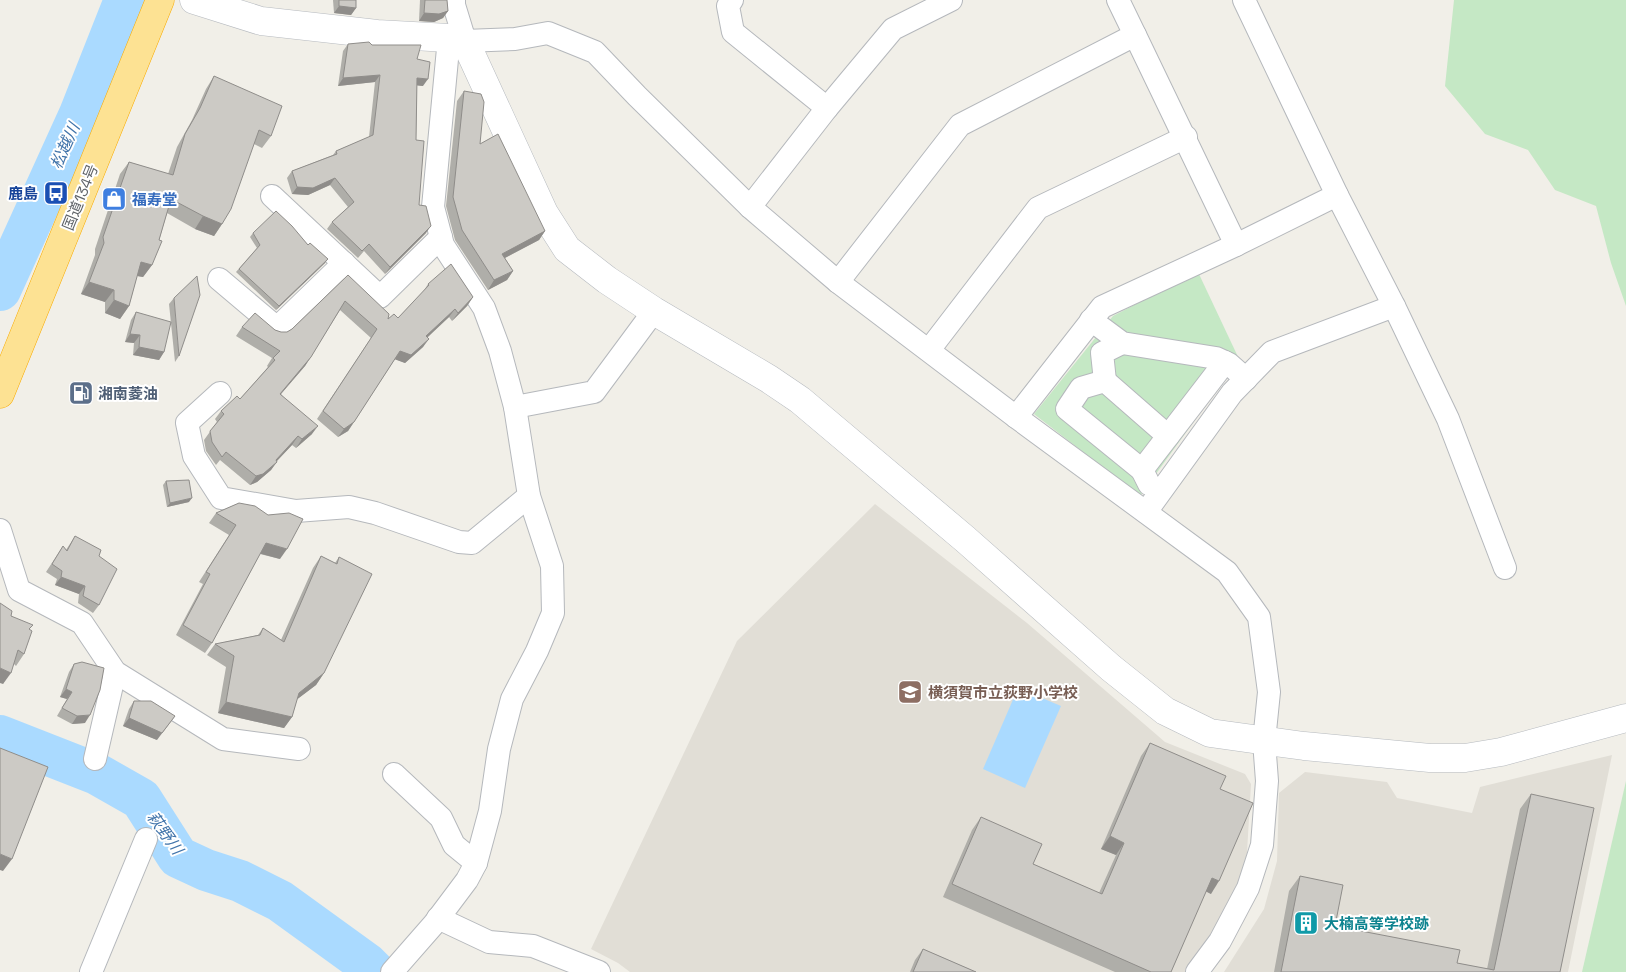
<svg xmlns="http://www.w3.org/2000/svg" width="1626" height="972" viewBox="0 0 1626 972" font-family="'Space Grotesk','Noto Sans JP',sans-serif">
	<rect width="100%" height="100%" fill="#f1efe8"/>
	<g fill="#e1ded6">
		<path d="M875,504l152,119 138,119 80,32 6,10 -5,85 -55,103h-561l-12,-9 -27,-14 146,-308z"/>
		<path d="M1612,755l-44,217h-344l40,-63 13,-48 2,-68 26,-21 82,10 10,16 75,15 8,-26z"/>
	</g>
	<g fill="#c5e8c5">
		<path d="M1454,0h172v306l-15,-43 -15,-57 -41,-16 -27,-40 -43,-16 -40,-48z"/>
		<path d="M1198,272l41,87 -99,137 -106,-82 79,-98z"/>
		<path d="M1626,781v191h-44z"/>
	</g>
	<path fill="#aadaff" d="M1018,688l43,18 -36,82 -42,-19z"/>
	<g fill="none" stroke-linecap="round" stroke-linejoin="round">
		<g stroke="#aadaff" stroke-width="42">
			<path d="M0,290l80,-176 45,-114"/>
			<path d="M0,736l97,38 44,25 37,58 28,13 34,11 40,20 87,63 8,8"/>
		</g>
		<defs>
			<g id="street">
				<path d="M454,0v5l11,36 50,-2 33,-6 47,19 42,44 113,111 88,75 178,135 211,155 32,45 10,75 -5,49 3,40 -5,64 -14,43 -28,53 -23,31"/>
				<path d="M732,0l-4,6 5,26 94,76 -77,99"/>
				<path d="M1135,35l101,210"/>
				<path d="M827,108l66,-79 58,-29"/>
				<path d="M1337,195l57,111 54,113 57,149"/>
				<path d="M272,196l108,101 61,-60"/>
				<path d="M219,279l58,49 67,-65"/>
				<path d="M838,282l122,-157 175,-90 -17,-35"/>
				<path d="M1091,320l31,23 94,15 13,6 17,15"/>
				<path d="M929,350l109,-142 148,-71"/>
				<path d="M1105,381l-3,-28 20,-10"/>
				<path d="M220,393l-33,30 7,33 27,42 75,13 53,-4 26,6 84,29 13,1 57,-47"/>
				<path d="M515,407l79,-15 60,-81"/>
				<path d="M1016,417l86,-110 134,-62 101,-50 -93,-195"/>
				<path d="M1142,470l-75,-61 14,-21 24,-7 63,55"/>
				<path d="M1149,484l-7,-14 83,-108"/>
				<path d="M1146,512l86,-119 40,-41 122,-46"/>
				<path d="M0,530l19,60 63,33 33,49 108,67 76,10"/>
				<path d="M95,759l20,-87"/>
				<path d="M394,774l47,44 13,27 22,18"/>
				<path d="M438,918l51,24 44,4 66,26"/>
				<path d="M91,972l55,-133"/>
				<path d="M392,972l42,-48 33,-44 9,-17 14,-52 9,-62 13,-50 25,-48 16,-38 -1,-47 -23,-70 -14,-89 -15,-56 -16,-43 -41,-63 -10,-38 16,-169"/>
			</g>
			<path id="secondary" d="M194,0l67,21 116,13 72,4 16,3 79,172 23,36 40,31 47,31 115,68 31,21 165,139 146,129 54,43 45,22 94,13 126,12h35l36,-6 125,-34"/>
			<path id="highway" d="M0,394l160,-394"/>
		</defs>
		<use href="#street" stroke="#b5b8bc" stroke-width="24"/>
		<use href="#secondary" stroke="#b6babf" stroke-width="29"/>
		<use href="#highway" stroke="#f9ab00" stroke-width="29"/>
		<use href="#street" stroke="#fff" stroke-width="22"/>
		<use href="#secondary" stroke="#fff" stroke-width="28"/>
		<use href="#highway" stroke="#fde293" stroke-width="28"/>
	</g>
	<g fill="#afaea9">
		<path d="M333,0h23v8l-5,7 -17,-2z"/>
		<path d="M420,0h27l1,11 -5,7 -9,4 -15,-1z"/>
		<path d="M348,44l24,1 45,14 6,27 -6,-1 -1,55 3,65 7,28 -41,41 -21,-23 -6,7 -31,-29 5,-7 16,-15 -18,-22 -22,10 -16,-1 -5,-16 5,-7 41,-16 3,-4 33,-14 6,-55 -37,4 5,-35z"/>
		<path d="M214,76l57,60 -9,12 -8,-4 -32,80 -8,12 -19,-7 -28,-16 -15,52 -9,12 -6,-1 -8,30 -9,13 -15,-6v-11l-24,-8 14,-39v-6l25,-75 9,-12 39,12 9,-27 15,-27 14,-31z"/>
		<path d="M464,91l16,53 65,87 -6,9 -34,18 8,13 -6,9 -19,10 -33,-50 -9,-34 11,-105z"/>
		<path d="M253,233l55,12 17,18 -49,47 -40,-38 21,-24 -7,-11z"/>
		<path d="M348,275l40,44 10,-1 25,-26 5,-8 45,13 -6,9 -15,15 -3,-4 -21,20 -5,10 -18,16 -10,-4 -47,72 -10,6 -21,-18 54,-81 -31,-28 -35,56 -24,28 31,40 -16,14 -4,-3 -16,17 -5,8 -14,12 -7,3 -30,-25 -4,5 -10,-14 -2,-11 13,-18 -2,-3 6,-8 19,-12 28,-32 -1,-1 5,-8 -36,-22 6,-9 33,3 6,2h6l5,-3z"/>
		<path d="M174,298l5,58 -4,6 -6,-58z"/>
		<path d="M136,312l28,40 -5,8 -26,-5 1,-12 -9,-1 6,-22z"/>
		<path d="M166,481l23,21 -22,5 -4,-22z"/>
		<path d="M239,503l41,56 -20,-5 -48,89 -7,10 -29,-18 27,-51 -4,-2 30,-47 -20,-12 7,-10z"/>
		<path d="M75,536l24,20v49l-6,8 -15,-10 1,-9 -24,-9 2,-6 -11,-7 17,-26 3,4z"/>
		<path d="M321,556l14,7 4,-6 -15,116 -8,12 -19,14 -5,18 -8,11 -66,-15 8,-46 -19,-12 8,-11 43,-9 5,-7 18,12 32,-72z"/>
		<path d="M11,616l19,13 -6,25 -8,12 -2,-2 -11,20z"/>
		<path d="M74,664l11,59 -13,1 -15,-8 10,-17 -7,-2 9,-25z"/>
		<path d="M134,701l23,39 -34,-14 6,-17z"/>
		<path d="M1150,743l70,46 -9,105 -5,-3 -35,81h-56l-172,-75 29,-67 9,-13 52,47 66,29 17,-38 -15,-6 40,-93z"/>
		<path d="M1531,794l29,178h-286l15,-81 11,-15 35,50 122,37 30,6 33,-160z"/>
		<path d="M923,949l53,23h-66l5,-12z"/>
	</g>
	<g fill="#8f8d8a">
		<path d="M339,6l17,2 -5,7 -17,-2z"/>
		<path d="M448,11l-5,7 -9,4 -15,-1 5,-8z"/>
		<path d="M380,75l-5,7 -37,4 5,-8z"/>
		<path d="M417,78l11,1 -5,7 -11,-1z"/>
		<path d="M335,178l-5,7 -22,10 -16,-1 5,-7z"/>
		<path d="M203,216l19,8 -8,12 -19,-7z"/>
		<path d="M431,226l-5,7 -41,41 5,-7z"/>
		<path d="M545,231l-6,9 -44,23 7,-9z"/>
		<path d="M328,259l-3,4 -49,47 3,-4z"/>
		<path d="M141,262l11,3 -9,12 -11,-2z"/>
		<path d="M513,271l-6,9 -19,10 6,-10z"/>
		<path d="M89,282l25,8 -9,12 -24,-8z"/>
		<path d="M473,297l-6,9 -15,15 6,-8z"/>
		<path d="M114,300l15,6 -9,13 -15,-6z"/>
		<path d="M455,309l-6,8 -29,27 6,-8z"/>
		<path d="M130,334l10,1 -6,8 -9,-1z"/>
		<path d="M429,339l-6,8 -18,16 -11,-4 6,-8z"/>
		<path d="M139,347l25,5 -5,8 -26,-5z"/>
		<path d="M311,357l-6,9 -31,36 6,-8z"/>
		<path d="M354,422l-6,9 -10,6 6,-8z"/>
		<path d="M318,426l-6,8 -16,14 6,-9z"/>
		<path d="M298,436l-6,9 -18,19 3,-2 -6,8 -14,12 -7,3 6,-9 20,-16z"/>
		<path d="M192,498l-3,4 -22,5 3,-4z"/>
		<path d="M266,543l21,6 -7,10 -22,-6z"/>
		<path d="M61,577l24,9 -6,8 -24,-9z"/>
		<path d="M0,668l11,5 -8,11 -3,-1z"/>
		<path d="M324,673l-8,12 -25,19 8,-11z"/>
		<path d="M66,689l6,3 -5,7 -7,-2z"/>
		<path d="M226,702l66,15 -8,11 -66,-15z"/>
		<path d="M90,715l-5,8 -13,1 5,-8z"/>
		<path d="M175,716l-18,24 -34,-14 6,-8z"/>
		<path d="M1110,836l14,7 -8,12 -15,-6z"/>
		<path d="M0,854l12,5 -9,12 -3,-1z"/>
		<path d="M1212,878l7,3 -8,13 -8,-4z"/>
	</g>
	<g fill="#cccac5" stroke="#8f8d8a">
		<path d="M339,0h17v8l-17,-2z"/>
		<path d="M425,0h22l1,11 -9,3 -15,-1z"/>
		<path d="M369,42l3,3h49l-4,14 13,3 -2,17 -11,-1 -1,62 8,1 -5,64 7,1 5,20 -41,41 -21,-23 -7,7 -30,-29 22,-20 -19,-24 -22,10 -16,-1 -5,-16 45,-17 -1,-3 37,-16 7,-60 -37,3 5,-34z"/>
		<path d="M214,76l68,30 -11,30 -12,-6 -28,79 -9,15 -19,-8 -32,-17 -12,41 3,1 -10,24 -11,-3 -12,44 -15,-6v-10l-25,-8 15,-39 -1,-6 26,-75 44,13 12,-41 15,-26z"/>
		<path d="M464,91l17,3 3,8 -4,42 18,-10 47,97 -43,23 11,17 -19,9 -32,-50 -9,-33z"/>
		<path d="M276,211l16,15 16,19 2,-2 18,16 -49,47 -40,-37 21,-24 -7,-12z"/>
		<path d="M451,264l22,33 -15,16 -3,-4 -29,27 3,3 -18,16 -11,-4 -46,71 -10,7 -21,-18 54,-82 -32,-28 -34,56 -31,37 38,32 -16,13 -4,-3 -22,24 1,2 -14,12 -7,2 -30,-24 -4,5 -10,-15 -2,-11 14,-17 -3,-3 16,-15 3,3 35,-39 -2,-2 7,-7 -38,-24 13,-14 20,17 6,2h6l5,-3 56,-54 41,39 -1,5 6,-5 4,4 31,-33 -1,-1z"/>
		<path d="M197,276l3,19 -21,61 -5,-58z"/>
		<path d="M136,312l35,10 -7,30 -25,-5 1,-12 -10,-1z"/>
		<path d="M189,480l3,18 -22,5 -4,-22z"/>
		<path d="M239,503l16,3 13,9 21,-2 14,6 -16,30 -21,-6 -54,100 -29,-18 27,-51 -4,-2 30,-47 -20,-12z"/>
		<path d="M75,536l26,14 -2,6 18,13 -18,36 -16,-9 2,-10 -24,-9 1,-6 -10,-7 11,-18 4,5z"/>
		<path d="M321,556l16,8 2,-7 33,17 -48,99 -25,20 -7,24 -66,-15 8,-46 -19,-12 45,-9 3,-7 21,14z"/>
		<path d="M0,603l12,8 -1,5 22,9 -4,4 3,2 -8,23 -6,-4 -7,23 -11,-5z"/>
		<path d="M82,662l22,6 -4,22 -10,25 -13,1 -15,-8 10,-16 -6,-3 8,-25z"/>
		<path d="M134,701h17l24,15 -13,17 -33,-15z"/>
		<path d="M1150,743l76,33 -6,13 33,14 -34,78 -7,-3 -41,94h-20l-199,-88 29,-67 61,27 -9,20 69,30 22,-51 -14,-7z"/>
		<path d="M0,748l48,19 -36,92 -12,-5z"/>
		<path d="M1531,794l63,14 -34,164h-279l19,-96 43,9 -8,41 125,24 -3,13 37,7z"/>
		<path d="M923,949l53,23h-63z"/>
	</g>
	<defs>
		<symbol id="bus-square" viewBox="-11 -11 22 22"><rect x="-9" y="-9" width="18" height="18" rx="4" fill="#1a4fb4" stroke="#fff"/><path d="M-5-6H5V4H4V6H2V4H-2V6H-4V4H-5ZM-3.5-4V0h7V-4ZM-3.5 1.2v1.5H-2V1.2ZM2 1.2v1.5H3.5V1.2Z" fill="#fff"/></symbol>
		<symbol id="shop-square" viewBox="-11 -11 22 22"><rect x="-9" y="-9" width="18" height="18" rx="4" fill="#3f7fe0" stroke="#fff"/><path d="M-5-2.5h2.3a2.7 3.5 0 0 1 5.4 0H5L5.5 6h-11ZM-1.5-2.5h3a1.5 2.3 0 0 0-3 0Z" fill="#fff"/></symbol>
		<symbol id="fuel-square" viewBox="-11 -11 22 22"><rect x="-9" y="-9" width="18" height="18" rx="4" fill="#5c6f8a" stroke="#fff"/><path d="M-5.5-6h7V0h2V4h1.3V-2.5L3-4.5l.8-.8L6-3V5H2.5V1h-1V6h-7ZM-4.2-4.7v3.2H.2V-4.7Z" fill="#fff"/></symbol>
		<symbol id="school-square" viewBox="-11 -11 22 22"><rect x="-9" y="-9" width="18" height="18" rx="4" fill="#8d6e63" stroke="#fff"/><path d="M0-5L7-2L0 1L-7-2ZM-4 1L0 2.5L4 1V4Q0 6-4 4Z" fill="#fff"/></symbol>
		<symbol id="building-square" viewBox="-11 -11 22 22"><rect x="-9" y="-9" width="18" height="18" rx="4" fill="#0f9aa8" stroke="#fff"/><path d="M-4-6H4V6H1V3H-1V6H-4ZM-2.5-4.3h1.7v1.8h-1.7ZM.8-4.3h1.7v1.8H.8ZM-2.5-1h1.7V.8h-1.7ZM.8-1h1.7V.8H.8Z" fill="#fff"/></symbol>
	</defs>
	<g fill-rule="evenodd">
		<use href="#bus-square" x="42" y="179" width="28" height="28"/>
		<use href="#shop-square" x="100" y="185" width="28" height="28"/>
		<use href="#fuel-square" x="67" y="379" width="28" height="28"/>
		<use href="#school-square" x="896" y="678" width="28" height="28"/>
		<use href="#building-square" x="1292" y="909" width="28" height="28"/>
	</g>
	<g text-anchor="middle" dominant-baseline="central" stroke-width="4" stroke-linejoin="round" paint-order="stroke">
		<g font-size="15" font-weight="bold" fill="#164399" stroke="#fff" text-anchor="end">
			<text x="38" y="193">鹿島</text>
		</g>
		<g font-size="15" fill="#5f6368" stroke="#fff">
			<text transform="translate(80 197) rotate(-68)">国道134号</text>
		</g>
		<g font-size="15" font-weight="bold" fill="#366cbe" stroke="#fff" text-anchor="start">
			<text x="132" y="199">福寿堂</text>
		</g>
		<g font-size="15" font-weight="bold" fill="#4e5e75" stroke="#fff" text-anchor="start">
			<text x="98" y="393">湘南菱油</text>
		</g>
		<g font-size="15" font-weight="bold" fill="#785e54" stroke="#fff" text-anchor="start">
			<text x="928" y="692">横須賀市立荻野小学校</text>
		</g>
		<g font-size="15" font-weight="bold" fill="#0d838f" stroke="#fff" text-anchor="start">
			<text x="1324" y="923">大楠高等学校跡</text>
		</g>
		<g font-size="16" font-style="italic" fill="#4174aa" stroke="#fff">
			<text transform="translate(65 146) rotate(-66)">松越川</text>
			<text transform="translate(165 833) rotate(54)">萩野川</text>
		</g>
	</g>
</svg>
